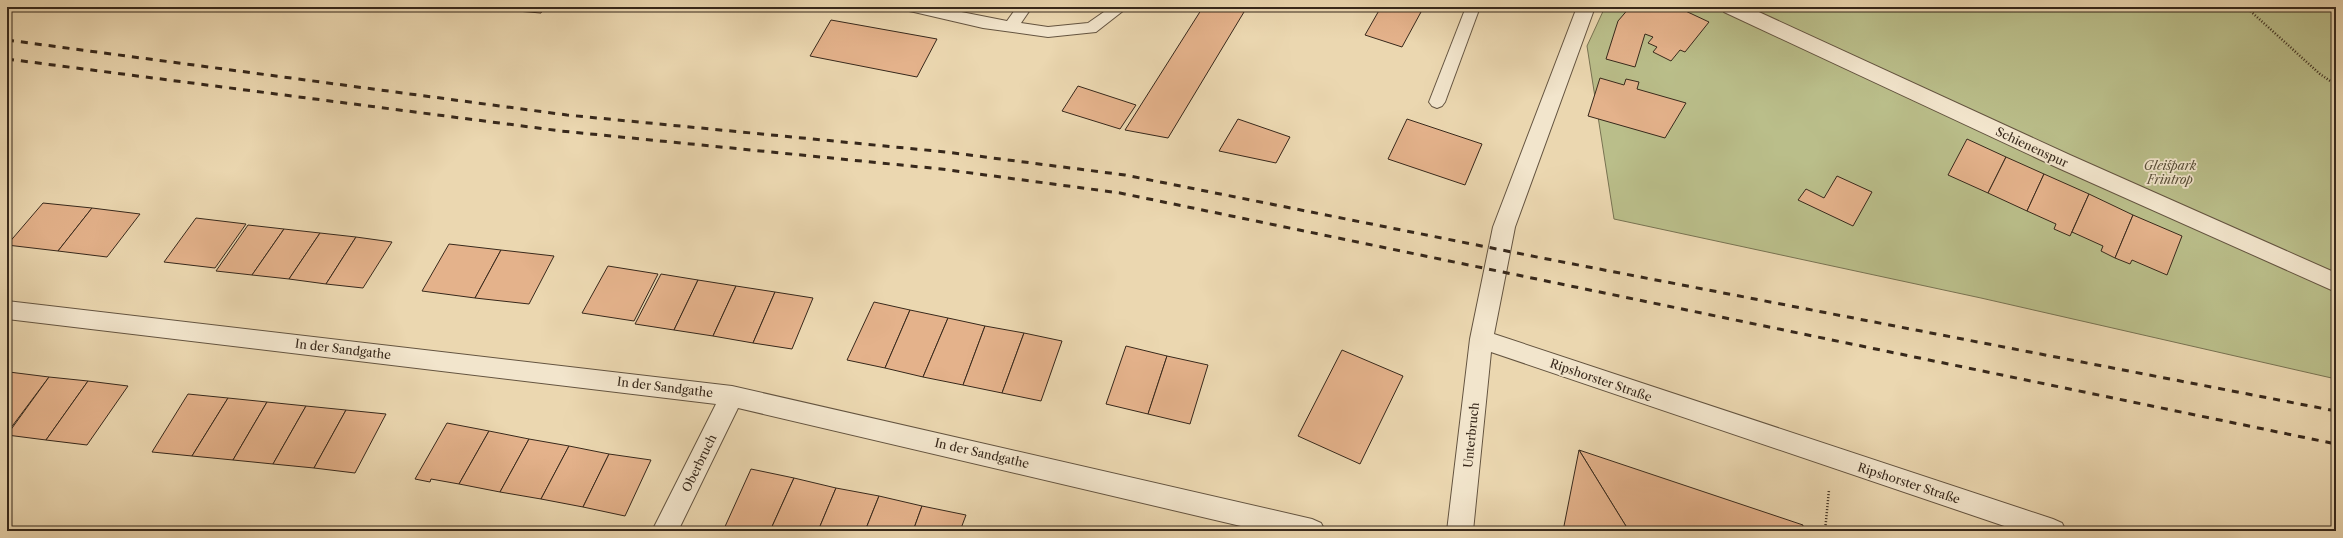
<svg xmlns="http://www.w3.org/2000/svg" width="2343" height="538" viewBox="0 0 2343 538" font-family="'Libre Caslon Text',serif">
	<rect width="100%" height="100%" fill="#ebd7b0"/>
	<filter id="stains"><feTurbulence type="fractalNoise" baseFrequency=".005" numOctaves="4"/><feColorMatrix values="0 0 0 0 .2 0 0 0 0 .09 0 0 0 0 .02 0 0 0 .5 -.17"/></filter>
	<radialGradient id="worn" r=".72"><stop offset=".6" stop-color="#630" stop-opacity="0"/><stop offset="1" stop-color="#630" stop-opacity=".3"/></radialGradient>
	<path fill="#babe8a" stroke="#787352" d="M1605,7h731v372l-355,-81 -367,-79 -27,-173z"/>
	<g fill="#e4b28b" stroke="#37281b">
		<path d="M467,7h77l-3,6z"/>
		<path d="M947,7h21l-4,5z"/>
		<path d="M1203,7h44l-79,131 -43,-8z"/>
		<path d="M1381,7h24l16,5 -19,35 -37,-12z"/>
		<path d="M1630,7h47l32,15 -24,30 -5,-2 -9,11 -18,-9 4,-5 -9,-4 5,-6 -8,-3 -10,33 -29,-8 12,-38z"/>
		<path d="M831,20l106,19 -20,38 -107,-21z"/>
		<path d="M1600,78l24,7 2,-6 13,3 -2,7 49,14 -21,35 -77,-22z"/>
		<path d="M1078,86l58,19 -16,24 -58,-18z"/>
		<path d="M1238,119l52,18 -14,26 -57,-12z"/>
		<path d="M1407,119l75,25 -17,41 -77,-26z"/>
		<path d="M1967,139l39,18 -18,36 -40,-18z"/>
		<path d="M2006,157l38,17 -17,37 -39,-18z"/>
		<path d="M2044,174l45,20 -19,42 -16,-7 2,-5 -29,-13z"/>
		<path d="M1837,176l35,16 -19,34 -55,-26 8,-11 18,9z"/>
		<path d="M2089,194l44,21 -18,43 -14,-7 2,-5 -31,-14z"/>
		<path d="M43,203l49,5 -34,43 -51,-6z"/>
		<path d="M92,208l48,6 -33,43 -49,-6z"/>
		<path d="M2133,215l49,21 -15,39 -35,-15 -2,4 -15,-6z"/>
		<path d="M196,218l50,6 -31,44 -51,-6z"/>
		<path d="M248,225l36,4 -32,46 -36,-4z"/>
		<path d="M284,229l36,4 -31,46 -37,-4z"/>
		<path d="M320,233l36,4 -30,47 -37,-5z"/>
		<path d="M356,237l36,5 -29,46 -37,-4z"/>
		<path d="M449,244l52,6 -26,48 -53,-7z"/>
		<path d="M501,250l53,6 -25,48 -54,-6z"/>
		<path d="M608,266l50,8 -24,47 -52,-8z"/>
		<path d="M661,274l37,6 -24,50 -39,-6z"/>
		<path d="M698,280l38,6 -23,50 -39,-6z"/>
		<path d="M736,286l39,6 -22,51 -40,-7z"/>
		<path d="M775,292l38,6 -21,51 -39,-6z"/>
		<path d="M874,302l36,8 -25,58 -38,-8z"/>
		<path d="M910,310l38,8 -25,59 -38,-9z"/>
		<path d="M948,318l37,8 -22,59 -40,-8z"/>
		<path d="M985,326l39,7 -22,60 -39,-8z"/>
		<path d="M1024,333l38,8 -21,60 -39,-8z"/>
		<path d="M1126,346l41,10 -19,58 -42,-10z"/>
		<path d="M1342,350l61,26 -43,88 -62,-28z"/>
		<path d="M1167,356l41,9 -18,59 -42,-10z"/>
		<path d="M9,372l40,5 -42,56v-58z"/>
		<path d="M49,377l39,4 -42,59 -39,-5z"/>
		<path d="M88,381l40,5 -41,59 -41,-5z"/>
		<path d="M188,394l40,4 -36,58 -40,-4z"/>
		<path d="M228,398l39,4 -34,58 -41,-4z"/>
		<path d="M267,402l39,4 -33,58 -40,-4z"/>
		<path d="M306,406l40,4 -32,58 -41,-4z"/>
		<path d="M346,410l40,4 -31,59 -41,-5z"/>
		<path d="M447,423l42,8 -30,53 -28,-5 -1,3 -15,-3z"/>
		<path d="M489,431l40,8 -29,53 -41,-8z"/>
		<path d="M529,439l40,7 -28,53 -41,-7z"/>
		<path d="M569,446l40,8 -26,53 -42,-8z"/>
		<path d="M1579,450l224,75 -1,6h-173z"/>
		<path d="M1579,450l50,81h-66z"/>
		<path d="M609,454l42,6 -26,56 -42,-9z"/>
		<path d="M751,469l43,9 -24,53h-47z"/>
		<path d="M794,478l42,10 -18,43h-48z"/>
		<path d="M836,488l43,8 -14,35h-47z"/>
		<path d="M879,496l43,10 -9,25h-48z"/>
		<path d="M922,506l44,9 -6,16h-47z"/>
	</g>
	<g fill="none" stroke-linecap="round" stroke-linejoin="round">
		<defs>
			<g id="service">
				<path d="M907,7h29l71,14 10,-14h15l-11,16 27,4 40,-4 23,-16h17l-32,25 -48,5 -65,-9 -69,-16 -5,-1z"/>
				<path d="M1466,7h14l-35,95 -3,4 -5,2 -5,-2 -3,-4z"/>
			</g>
			<g id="minor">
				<path d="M1577,7h18l-80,220 -21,107 559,185 9,4 4,8h-47l-528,-179 -18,179h-26l23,-192 23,-112z"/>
				<path d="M1722,7h26l322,148 266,118v19l-280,-125 -332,-155z"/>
				<path d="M7,301l725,85 580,133 9,4 4,8h-63l-524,-123 -60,123h-26l64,-127 -709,-85z"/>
			</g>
		</defs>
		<use href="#service" stroke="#645440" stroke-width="2"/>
		<use href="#minor" stroke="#645440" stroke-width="2"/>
		<g stroke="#37281b" stroke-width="2.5" stroke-dasharray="1 2" stroke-linecap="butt">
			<path d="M2246,7l74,67 16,11"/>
			<path d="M1825,531l4,-41"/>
		</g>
		<use href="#service" fill="#f2e5cc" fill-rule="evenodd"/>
		<use href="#minor" fill="#f2e5cc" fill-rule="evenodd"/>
		<g stroke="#37281b" stroke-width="3" stroke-dasharray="7 7" stroke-linecap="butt">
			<path d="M7,40l560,75 379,37 179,23 417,83 794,153"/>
			<path d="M7,59l554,72 380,38 179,24 1216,251"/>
		</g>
	</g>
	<g text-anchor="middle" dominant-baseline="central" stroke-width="3.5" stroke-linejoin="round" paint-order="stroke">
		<g font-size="12" fill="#37281b" stroke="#f2e5cc">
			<text transform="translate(2032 147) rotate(25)">Schienenspur</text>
			<text transform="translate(343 349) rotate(7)">In der Sandgathe</text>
			<text transform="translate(1601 380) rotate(19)">Ripshorster Straße</text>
			<text transform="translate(665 387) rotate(7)">In der Sandgathe</text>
			<text transform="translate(1471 435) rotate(-84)">Unterbruch</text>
			<text transform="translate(982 453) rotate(13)">In der Sandgathe</text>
			<text transform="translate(699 463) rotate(-64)">Oberbruch</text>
			<text transform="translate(1909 483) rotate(18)">Ripshorster Straße</text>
		</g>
		<g font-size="12" font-style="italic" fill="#584e37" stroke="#f2e5cc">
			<text x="2170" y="165">Gleispark<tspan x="2170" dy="14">Frintrop</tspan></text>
		</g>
	</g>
	<rect width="2343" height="538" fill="none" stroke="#ebd7b0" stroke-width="24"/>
	<rect x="8" y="8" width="2327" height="522" fill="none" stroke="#37281b" stroke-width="2"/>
	<rect x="12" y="12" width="2319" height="514" fill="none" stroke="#37281b"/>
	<rect width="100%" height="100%" filter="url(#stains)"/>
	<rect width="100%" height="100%" fill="url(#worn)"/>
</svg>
